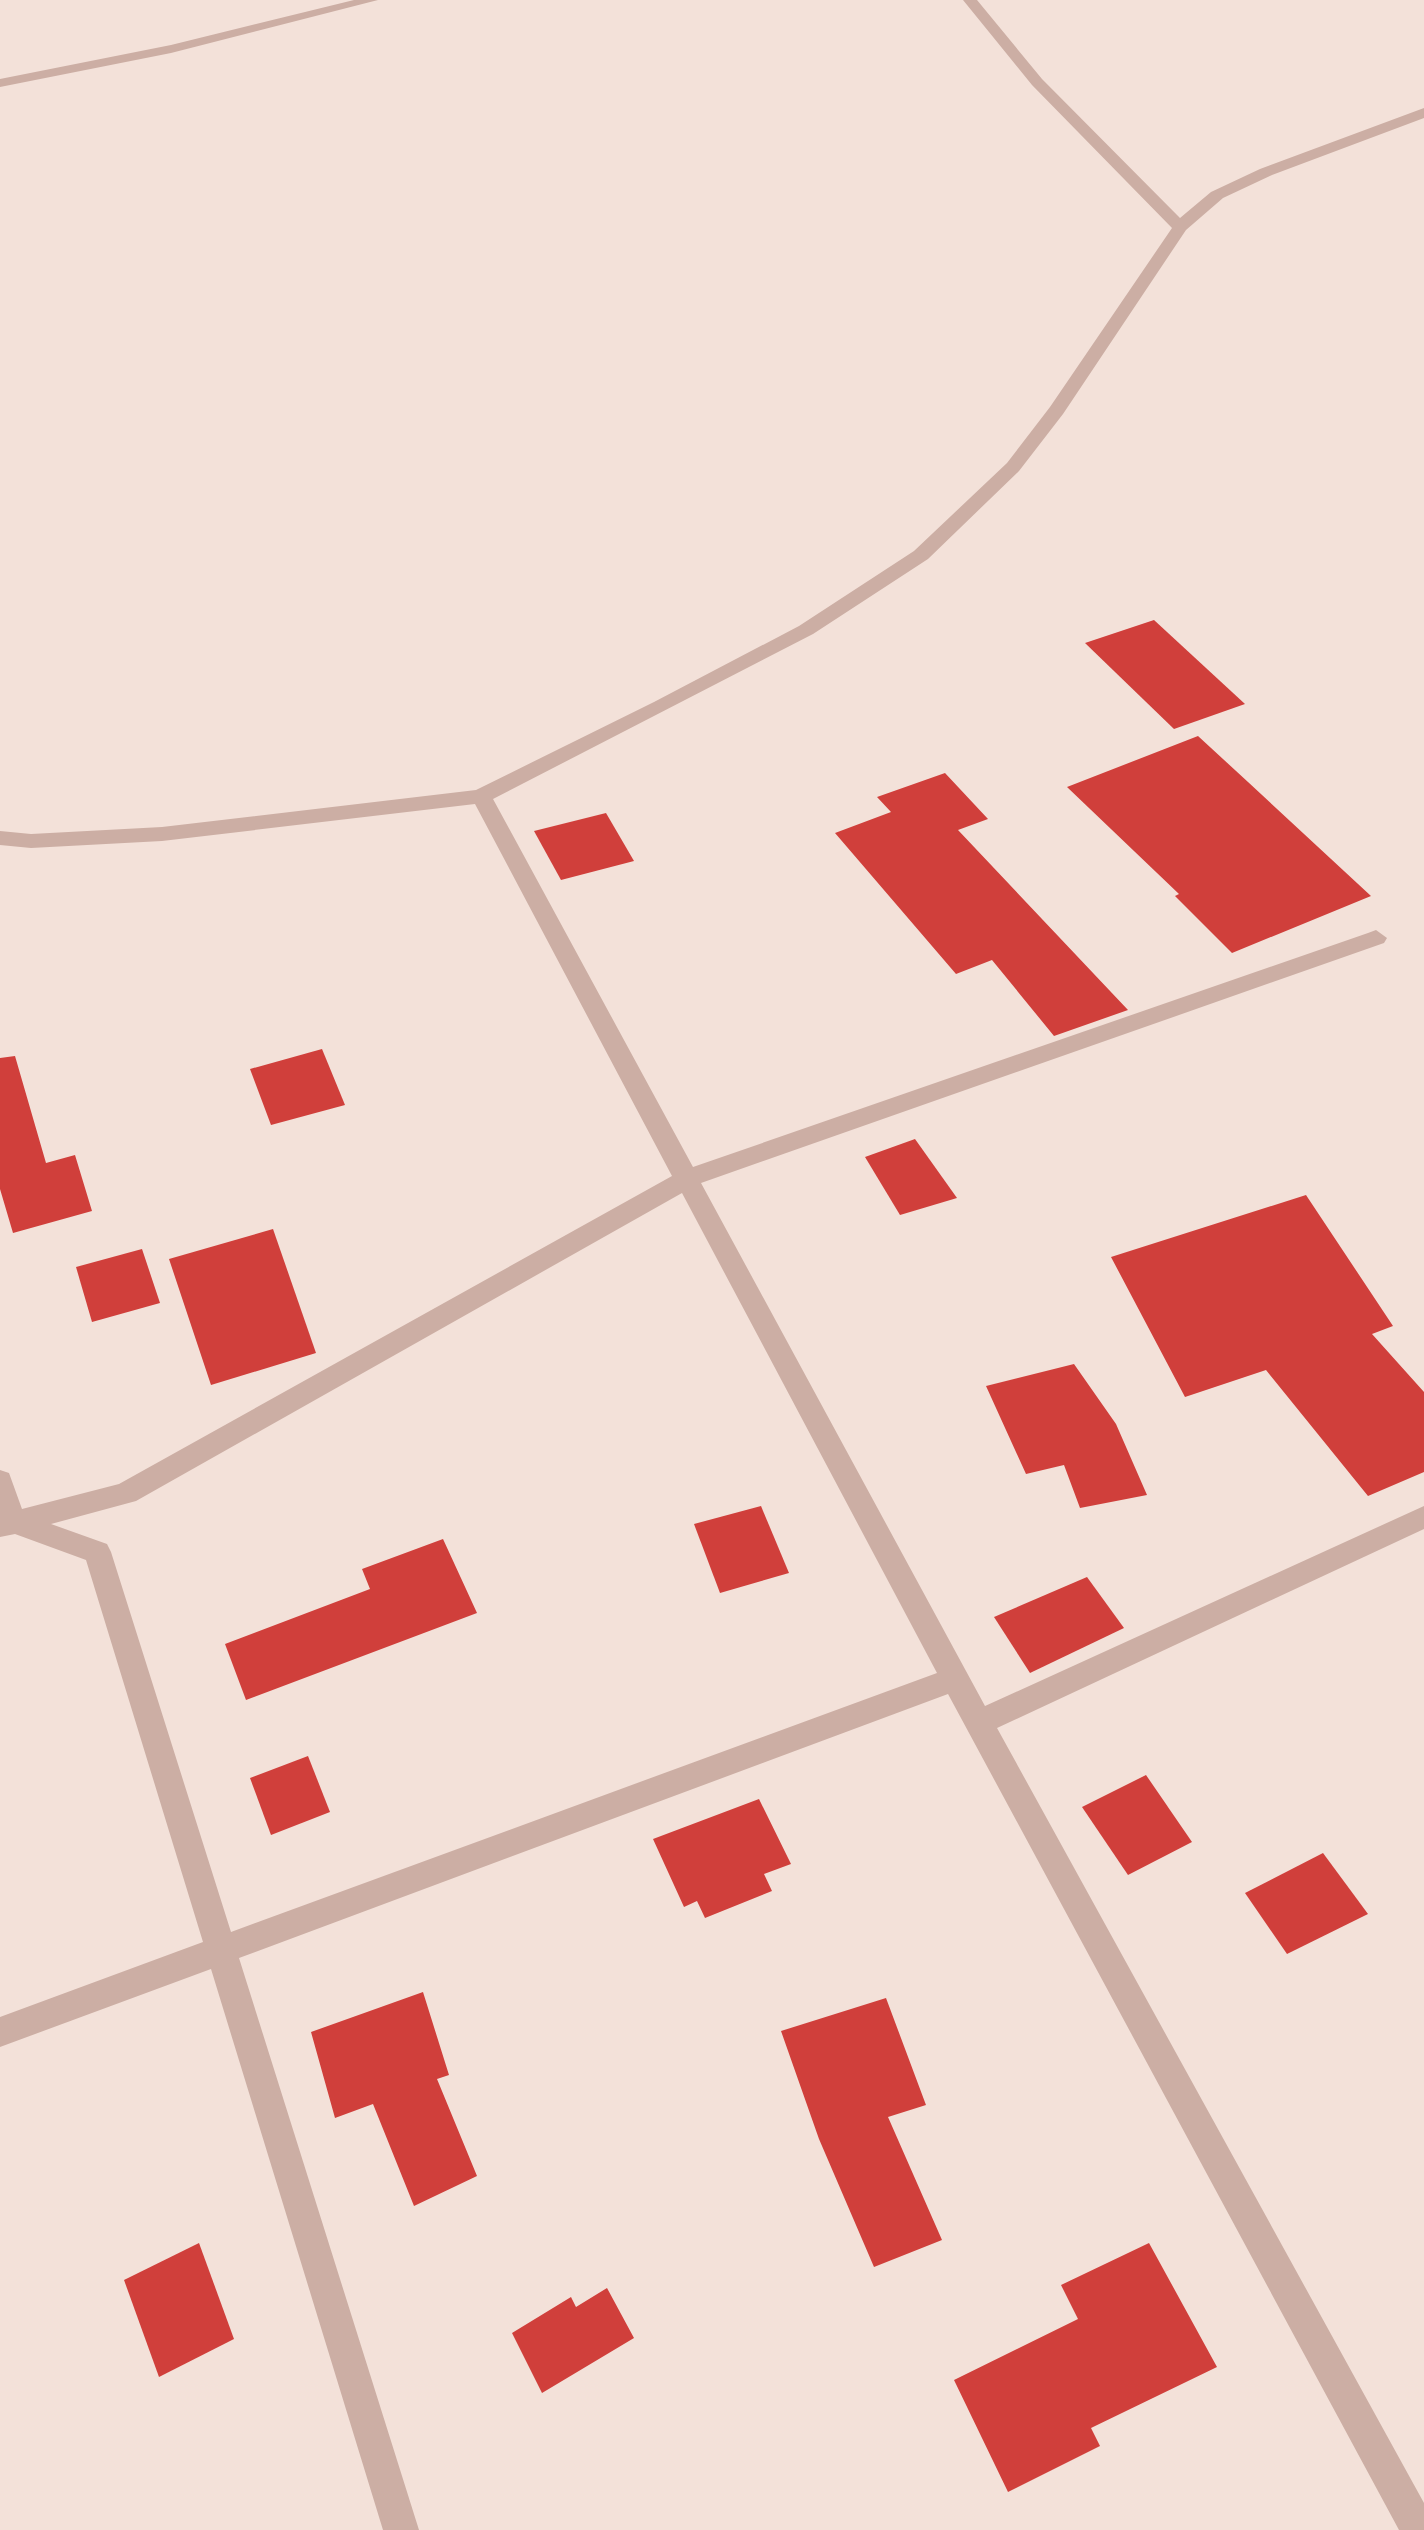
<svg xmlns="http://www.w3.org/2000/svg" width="1424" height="2530" viewBox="0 0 1424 2530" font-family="Rubik,sans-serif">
	<rect width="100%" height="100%" fill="#f3e1d9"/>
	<g fill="#d03f3b">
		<path d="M1154,620l91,84 -71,25 -89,-86z"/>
		<path d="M1198,736l50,46 123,114 -139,57 -57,-57 4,-2 -112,-107z"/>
		<path d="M945,773l43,46 -30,11 170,180 -74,26 -62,-76 -36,14 -121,-141 56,-21 -14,-15z"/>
		<path d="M606,813l28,48 -73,19 -27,-49z"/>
		<path d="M322,1049l23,56 -74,20 -21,-56z"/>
		<path d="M15,1056l31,107 29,-8 17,56 -79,22 -13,-44v-131z"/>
		<path d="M915,1139l42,59 -57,17 -35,-58z"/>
		<path d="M1306,1195l87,131 -21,8 52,58v80l-56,24 -102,-126 -81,27 -74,-140z"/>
		<path d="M273,1229l43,124 -105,32 -42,-126z"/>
		<path d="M142,1249l18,54 -68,19 -16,-55z"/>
		<path d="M1074,1364l42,60 31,71 -67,13 -16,-43 -38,9 -40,-88z"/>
		<path d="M761,1506l28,67 -69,20 -26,-69z"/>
		<path d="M443,1539l34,74 -231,87 -21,-56 145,-55 -8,-20z"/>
		<path d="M1087,1577l37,51 -94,45 -36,-56z"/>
		<path d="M308,1756l22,56 -59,23 -21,-57z"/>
		<path d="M1146,1775l46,67 -64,33 -46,-68z"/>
		<path d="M759,1799l32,65 -27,10 8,17 -67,27 -8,-17 -13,6 -31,-68z"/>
		<path d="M1323,1853l45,61 -81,40 -42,-61z"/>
		<path d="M423,1992l26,83 -12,4 40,97 -63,30 -41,-102 -38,14 -24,-86z"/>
		<path d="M886,1998l40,107 -38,12 54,123 -68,27 -55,-128 -38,-108z"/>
		<path d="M199,2243l35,96 -75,38 -35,-97z"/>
		<path d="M1149,2243l68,124 -126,61 9,18 -92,46 -54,-112 124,-61 -17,-34z"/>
		<path d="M607,2288l27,50 -92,55 -30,-60 59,-36 5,10z"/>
	</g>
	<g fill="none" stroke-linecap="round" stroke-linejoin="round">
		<g fill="#ccaea4" fill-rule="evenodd">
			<path d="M354,0h24l-207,53 -171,34v-8l171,-34z"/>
			<path d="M963,0h14l65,79 138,139 31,-26 49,-23 164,-61v10l-152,57 -49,23 -37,32 -123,184 -44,57 -91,88 -115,75 -320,165 200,368 675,-234 8,-3 11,8 -3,5 -683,240 284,523 439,-200v23l-427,199 427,775v27h-25l-451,-836 -709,264 180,572h-36l-172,-561 -211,78v-30l203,-75 -117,-382 -71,-26 -15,3v-67l9,3 13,36 97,-25 553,-308 -197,-372 -313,37 -131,7 -31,-3v-14l31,3 131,-7 314,-37 178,-88 145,-76 115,-75 93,-88 43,-56 122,-179 -140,-143zM682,1193l255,480 -706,259 -120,-380 -4,-8 -56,-20 85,-23z"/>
		</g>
	</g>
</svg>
